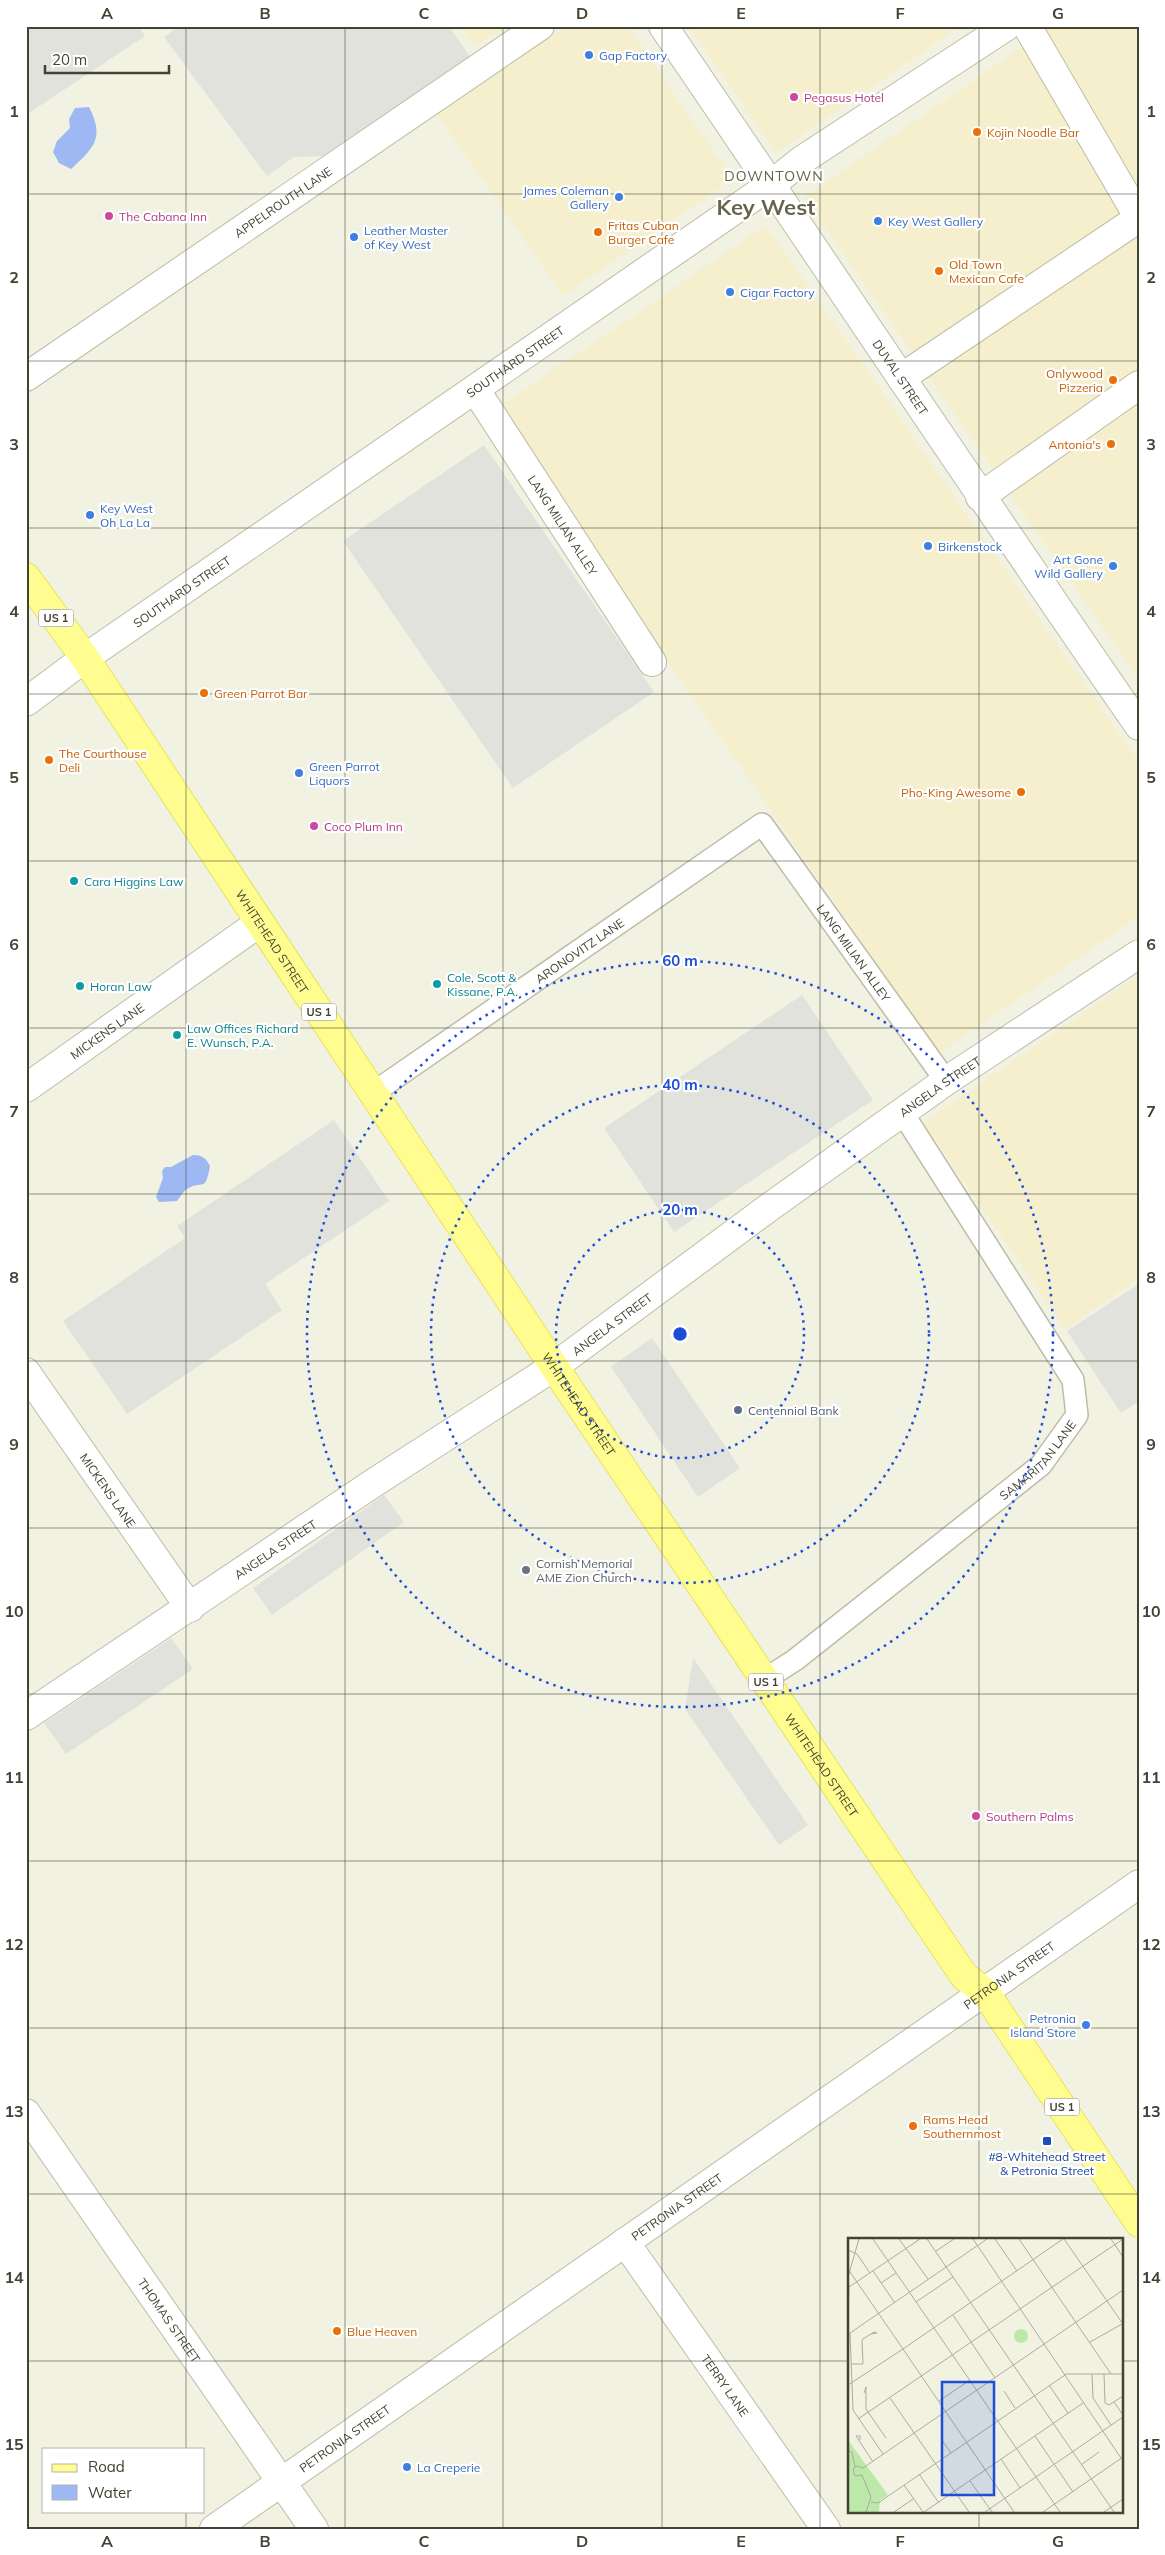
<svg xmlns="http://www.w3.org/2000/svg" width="1165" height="2555" viewBox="0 0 1165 2555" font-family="Mulish,sans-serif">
	<rect width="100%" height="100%" fill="#f2f2e3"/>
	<g fill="#f6efcd">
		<path d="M459,26h49l-34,21z"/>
		<path d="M566,26h61l106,153 -170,117 -126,-182z"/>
		<path d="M688,26h273l-185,127z"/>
		<path d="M1053,26h86v654l-335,-483z"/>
		<path d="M766,225l373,537v154l-200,137 -445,-642z"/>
		<path d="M1139,975v303l-74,51 -142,-206z"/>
	</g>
	<g fill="#e2e2dc">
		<path d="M26,26h112l7,10 -119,79z"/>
		<path d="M179,26h270l22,32 -140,98 -37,1 -27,19 -103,-139z"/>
		<path d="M484,445l170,247 -141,96 -170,-247z"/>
		<path d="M802,995l71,105 -199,132 -70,-104z"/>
		<path d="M334,1120l55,81 -124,83 17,26 -155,104 -64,-93 122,-83 -8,-12z"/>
		<path d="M1139,1284v117l-18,12 -54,-82z"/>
		<path d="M652,1338l88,130 -42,29 -87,-130z"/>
		<path d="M384,1495l20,27 -132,93 -19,-27z"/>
		<path d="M171,1638l22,31 -127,85 -22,-31z"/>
		<path d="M693,1658l115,167 -29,20 -94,-136z"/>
	</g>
	<g fill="#9db8f2">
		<path d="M89,107c16,31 5,41 -18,62l-12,-6 -6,-11 4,-11 13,-13 -1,-9 6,-11z"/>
		<path d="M193,1155c9,0 13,3 17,11 -5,28 -7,13 -23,23 -4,3 -7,8 -10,12l-18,1 -3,-5 7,-19 -1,-7 3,-4h6z"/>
	</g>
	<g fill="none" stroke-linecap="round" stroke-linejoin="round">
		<defs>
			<g id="service">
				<path id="s1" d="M373,1093l389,-269 184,257"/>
				<path id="s2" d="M764,1680l31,-20 246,-195 36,-50 -4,-35 -171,-268"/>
			</g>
			<g id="pedestrian">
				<path d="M1027,26l112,192"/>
				<path d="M901,378l238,-160"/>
				<path d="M980,497l159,-112"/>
			</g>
			<g id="minor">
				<path id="s3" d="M26,377l514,-351"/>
				<path id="s4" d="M475,389l177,273"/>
				<path id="s5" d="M26,1088l233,-165"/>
				<path id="s6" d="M26,1372l164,236"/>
				<path id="s7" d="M26,1716l346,-232 183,-118 216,-160 175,-125 193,-127"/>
				<path id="s8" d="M26,2113l288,416"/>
				<path id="s9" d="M625,2242l201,287"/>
				<path id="s10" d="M214,2529l925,-645"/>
			</g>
			<g id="tertiary">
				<path id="s11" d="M663,26c159,233 315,468 476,700"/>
				<path id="s12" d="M26,702l59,-44 687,-474 30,-24 205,-134"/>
			</g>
			<g id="primary">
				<path id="s13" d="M26,577l59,81 482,728 397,590 21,16 154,231"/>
			</g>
		</defs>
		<use href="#service" stroke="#bebca6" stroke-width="24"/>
		<use href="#pedestrian" stroke="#bebca6" stroke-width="30"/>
		<use href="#minor" stroke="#bebca6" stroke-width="30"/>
		<use href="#tertiary" stroke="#bebca6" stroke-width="30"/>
		<use href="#primary" stroke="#e6e25d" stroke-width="30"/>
		<use href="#service" stroke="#fff" stroke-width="21"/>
		<use href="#pedestrian" stroke="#fff" stroke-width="28"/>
		<use href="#minor" stroke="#fff" stroke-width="28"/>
		<use href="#tertiary" stroke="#fff" stroke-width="28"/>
		<use href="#primary" stroke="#fffd8f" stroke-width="28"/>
	</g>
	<path fill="none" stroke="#444233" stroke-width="1" stroke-opacity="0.55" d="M186,26v2423M345,26v2503M503,26v2503M662,26v2503M820,26v2503M979,26v2213M26,194h1113M26,361h1113M26,528h1113M26,694h1113M26,861h1113M26,1028h1113M26,1194h1113M26,1361h1113M26,1528h1113M26,1694h1113M26,1861h1113M26,2028h1113M26,2194h1113M26,2361h823M1121,2361h18M186,2511v18M979,2511v18"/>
	<g fill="none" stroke="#1d4ed8" stroke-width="2.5" stroke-dasharray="2.5 5">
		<circle cx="680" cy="1334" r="124"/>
		<circle cx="680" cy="1334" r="249"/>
		<circle cx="680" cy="1334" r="373"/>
	</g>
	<g fill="#3f7fe0" stroke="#fff" stroke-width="2">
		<circle cx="589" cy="55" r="5"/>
		<circle cx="619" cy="197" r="5"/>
		<circle cx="878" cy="221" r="5"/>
		<circle cx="354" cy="237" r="5"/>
		<circle cx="730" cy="292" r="5"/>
		<circle cx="90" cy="515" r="5"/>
		<circle cx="928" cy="546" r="5"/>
		<circle cx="1113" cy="566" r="5"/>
		<circle cx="299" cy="773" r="5"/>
		<circle cx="1086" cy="2025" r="5"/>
		<circle cx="407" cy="2467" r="5"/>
	</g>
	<g fill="#d1479c" stroke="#fff" stroke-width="2">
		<circle cx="794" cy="97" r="5"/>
		<circle cx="109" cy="216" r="5"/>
		<circle cx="314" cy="826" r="5"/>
		<circle cx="976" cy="1816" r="5"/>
	</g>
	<g fill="#e8710a" stroke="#fff" stroke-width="2">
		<circle cx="977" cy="132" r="5"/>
		<circle cx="598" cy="232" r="5"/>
		<circle cx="939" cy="271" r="5"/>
		<circle cx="1113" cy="380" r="5"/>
		<circle cx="1111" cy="444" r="5"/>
		<circle cx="204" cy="693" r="5"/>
		<circle cx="49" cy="760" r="5"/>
		<circle cx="1021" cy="792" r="5"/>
		<circle cx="913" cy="2126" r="5"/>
		<circle cx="337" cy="2331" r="5"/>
	</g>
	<g fill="#0f9aa8" stroke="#fff" stroke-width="2">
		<circle cx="74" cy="881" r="5"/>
		<circle cx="437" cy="984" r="5"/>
		<circle cx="80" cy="986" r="5"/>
		<circle cx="177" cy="1035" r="5"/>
	</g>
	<circle fill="#5c6f8a" stroke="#fff" stroke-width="2" cx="738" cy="1410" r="5"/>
	<circle fill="#6b7280" stroke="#fff" stroke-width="2" cx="526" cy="1570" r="5"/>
	<rect fill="#1a4fb4" stroke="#fff" stroke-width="2" x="1042" y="2136" width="10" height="10" rx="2.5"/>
	<g text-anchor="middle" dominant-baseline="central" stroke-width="4.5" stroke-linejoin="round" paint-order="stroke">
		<g fill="#fff" stroke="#7c7b70" stroke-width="1">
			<rect x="38.5" y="609.5" width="35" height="17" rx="4"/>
			<rect x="301.5" y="1003.5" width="35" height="17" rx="4"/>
			<rect x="748.5" y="1673.5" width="35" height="17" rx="4"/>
			<rect x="1044.5" y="2098.5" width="35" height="17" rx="4"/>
		</g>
		<g font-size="11" font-weight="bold" fill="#444233">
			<text x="56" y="618">US 1</text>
			<text x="319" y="1012">US 1</text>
			<text x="766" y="1682">US 1</text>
			<text x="1062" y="2107">US 1</text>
		</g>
		<g font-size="12" fill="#366cbe" stroke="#fff" text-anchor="start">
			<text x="599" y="55">Gap Factory</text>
			<text x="609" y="190" text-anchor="end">James Coleman<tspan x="609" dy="14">Gallery</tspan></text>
			<text x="888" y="221">Key West Gallery</text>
			<text x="364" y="230">Leather Master<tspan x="364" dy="14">of Key West</tspan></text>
			<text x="740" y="292">Cigar Factory</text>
			<text x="100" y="508">Key West<tspan x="100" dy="14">Oh La La</tspan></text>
			<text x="938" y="546">Birkenstock</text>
			<text x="1103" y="559" text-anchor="end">Art Gone<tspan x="1103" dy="14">Wild Gallery</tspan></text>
			<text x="309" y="766">Green Parrot<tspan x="309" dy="14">Liquors</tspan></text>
			<text x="1076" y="2018" text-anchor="end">Petronia<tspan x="1076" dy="14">Island Store</tspan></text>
			<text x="417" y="2467">La Creperie</text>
		</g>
		<g font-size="12" fill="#b23c85" stroke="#fff" text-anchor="start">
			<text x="804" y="97">Pegasus Hotel</text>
			<text x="119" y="216">The Cabana Inn</text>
			<text x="324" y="826">Coco Plum Inn</text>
			<text x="986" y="1816">Southern Palms</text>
		</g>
		<g font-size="12" fill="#c56008" stroke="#fff" text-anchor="start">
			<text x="987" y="132">Kojin Noodle Bar</text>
			<text x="608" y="225">Fritas Cuban<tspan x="608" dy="14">Burger Cafe</tspan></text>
			<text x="949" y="264">Old Town<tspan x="949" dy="14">Mexican Cafe</tspan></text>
			<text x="1103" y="373" text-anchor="end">Onlywood<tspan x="1103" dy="14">Pizzeria</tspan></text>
			<text x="1101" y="444" text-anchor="end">Antonia's</text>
			<text x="214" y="693">Green Parrot Bar</text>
			<text x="59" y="753">The Courthouse<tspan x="59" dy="14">Deli</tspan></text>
			<text x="1011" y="792" text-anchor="end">Pho-King Awesome</text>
			<text x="923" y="2119">Rams Head<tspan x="923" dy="14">Southernmost</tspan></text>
			<text x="347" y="2331">Blue Heaven</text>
		</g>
		<g font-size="12" fill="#444233" stroke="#fff">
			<text stroke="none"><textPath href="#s3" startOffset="311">APPELROUTH LANE</textPath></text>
			<text stroke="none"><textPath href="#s12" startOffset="596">SOUTHARD STREET</textPath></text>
			<text stroke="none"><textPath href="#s11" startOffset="424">DUVAL STREET</textPath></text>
			<text stroke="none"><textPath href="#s4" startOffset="162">LANG MILIAN ALLEY</textPath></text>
			<text stroke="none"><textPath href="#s12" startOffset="191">SOUTHARD STREET</textPath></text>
			<text stroke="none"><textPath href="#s13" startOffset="440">WHITEHEAD STREET</textPath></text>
			<text stroke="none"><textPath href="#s1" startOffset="251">ARONOVITZ LANE</textPath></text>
			<text stroke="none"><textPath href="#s1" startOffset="631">LANG MILIAN ALLEY</textPath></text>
			<text stroke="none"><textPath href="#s5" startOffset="99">MICKENS LANE</textPath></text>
			<text stroke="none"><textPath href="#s7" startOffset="1110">ANGELA STREET</textPath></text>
			<text stroke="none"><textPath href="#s7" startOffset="705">ANGELA STREET</textPath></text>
			<text stroke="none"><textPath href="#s13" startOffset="995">WHITEHEAD STREET</textPath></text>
			<text stroke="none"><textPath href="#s2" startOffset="352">SAMARITAN LANE</textPath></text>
			<text stroke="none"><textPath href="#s6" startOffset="144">MICKENS LANE</textPath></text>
			<text stroke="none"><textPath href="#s7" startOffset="300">ANGELA STREET</textPath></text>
			<text stroke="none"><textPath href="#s13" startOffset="1430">WHITEHEAD STREET</textPath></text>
			<text stroke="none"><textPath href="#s10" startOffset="969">PETRONIA STREET</textPath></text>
			<text stroke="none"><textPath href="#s10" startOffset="564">PETRONIA STREET</textPath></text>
			<text stroke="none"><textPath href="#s8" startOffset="252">THOMAS STREET</textPath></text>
			<text stroke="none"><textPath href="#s9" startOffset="175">TERRY LANE</textPath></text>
			<text stroke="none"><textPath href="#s10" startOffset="159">PETRONIA STREET</textPath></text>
		</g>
		<g font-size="12" fill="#0d838f" stroke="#fff" text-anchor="start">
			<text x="84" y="881">Cara Higgins Law</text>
			<text x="447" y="977">Cole, Scott &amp;<tspan x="447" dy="14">Kissane, P.A.</tspan></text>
			<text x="90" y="986">Horan Law</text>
			<text x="187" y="1028">Law Offices Richard<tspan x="187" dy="14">E. Wunsch, P.A.</tspan></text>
		</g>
		<g font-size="12" fill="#4e5e75" stroke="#fff" text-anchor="start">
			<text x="748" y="1410">Centennial Bank</text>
		</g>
		<g font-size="12" fill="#5b616d" stroke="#fff" text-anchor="start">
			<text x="536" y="1563">Cornish Memorial<tspan x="536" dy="14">AME Zion Church</tspan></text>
		</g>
		<g font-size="12" fill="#164399" stroke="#fff">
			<text x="1047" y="2156">#8-Whitehead Street<tspan x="1047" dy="14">&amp; Petronia Street</tspan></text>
		</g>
		<g font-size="14" letter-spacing="1" fill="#67634a" stroke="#fff">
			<text x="774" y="176">DOWNTOWN</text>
		</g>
		<g font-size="22" font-weight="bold" fill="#67634a" stroke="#fff">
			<text x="766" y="207">Key West</text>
		</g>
	</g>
	<g transform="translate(848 2238)">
		<rect width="275" height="275" fill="#f2f2e3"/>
		<path d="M0,202l40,55 -8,5 -1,12h-31z" fill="#bce8aa"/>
		<path d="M166 98a7 7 0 1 1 14 0a7 7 0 1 1-14 0Z" fill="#bce8aa"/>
		<path fill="none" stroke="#acac9d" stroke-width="1" d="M25,1l187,273M51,1l29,40M79,1l187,273M125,1l148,219M147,1l22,32M171,1l92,135M216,1l59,85M263,1l12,18M0,12l9,4 13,19M88,13l18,-12M0,31l55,80 -55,36M25,33l22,32M0,39l11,-38M33,45l15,-10M1,49l71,-48M68,64l37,-25M105,77l42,63M0,78l1,-31M242,104l32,-18M3,126h12l-1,-23 1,-2 11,-7 3,1 -6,1M217,136h57M244,136l1,24 18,27M256,136l1,29 4,2 14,-9M201,147l19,28M156,153l11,17M16,155l2,-6v22l20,29M42,160l79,114M91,163l31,-21M266,164l9,13M10,181l265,-180M187,198l38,56M93,201l10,14M12,202v-4h-4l17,26M0,213l4,1 3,15M35,216l-30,-44 -3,-77 137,-94M153,221l19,29M233,227l18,-13M15,230l260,-178M71,236l20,29M14,237l9,22 -5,15M14,237l-7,1 -2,-7 4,-3 6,2M122,243l22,31M56,247l19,27M23,264l7,1 187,-128M46,274l19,-13M76,274l159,-109M137,274l138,-95M166,274l-111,-163 160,-110M195,274l80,-55M256,274l19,-13"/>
		<path fill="#1d4ed8" fill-opacity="0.15" stroke="#1d4ed8" stroke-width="2.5" d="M94,144h52v113h-52z"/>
		<rect width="275" height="275" fill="none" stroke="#444233" stroke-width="2.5"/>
	</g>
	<circle cx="680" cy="1334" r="8" fill="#1d4ed8" stroke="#fff" stroke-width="2.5"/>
	<g font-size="15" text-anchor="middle" font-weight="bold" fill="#1d4ed8" stroke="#fff" stroke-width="4.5" stroke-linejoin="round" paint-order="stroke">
		<text x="680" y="966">60 m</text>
		<text x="680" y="1090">40 m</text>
		<text x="680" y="1215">20 m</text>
	</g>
	<rect width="1165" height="2555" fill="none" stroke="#ffffff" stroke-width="55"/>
	<rect x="42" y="2448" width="162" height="65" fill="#ffffff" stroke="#b4b3ad"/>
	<rect x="52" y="2464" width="25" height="8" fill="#fffd8f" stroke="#b4b3ad"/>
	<text x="88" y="2472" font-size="15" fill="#444233">Road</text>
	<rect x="52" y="2485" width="25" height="15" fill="#9db8f2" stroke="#b4b3ad"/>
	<text x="88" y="2498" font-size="15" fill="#444233">Water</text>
	<path d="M45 65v8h124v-8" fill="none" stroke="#444233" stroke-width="2.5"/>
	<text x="52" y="65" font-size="15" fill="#444233" stroke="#ffffff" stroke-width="4" paint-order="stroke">20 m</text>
	<rect x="28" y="28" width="1110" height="2500" fill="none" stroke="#444233" stroke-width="2"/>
	<g font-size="16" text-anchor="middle" font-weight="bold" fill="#444233">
		<text x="107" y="19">A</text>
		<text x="265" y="19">B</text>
		<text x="424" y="19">C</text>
		<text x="582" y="19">D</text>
		<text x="741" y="19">E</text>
		<text x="900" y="19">F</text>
		<text x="1058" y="19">G</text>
		<text x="14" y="117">1</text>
		<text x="1151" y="117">1</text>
		<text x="14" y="283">2</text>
		<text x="1151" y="283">2</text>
		<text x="14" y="450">3</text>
		<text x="1151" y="450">3</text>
		<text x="14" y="617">4</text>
		<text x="1151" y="617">4</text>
		<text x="14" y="783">5</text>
		<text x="1151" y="783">5</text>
		<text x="14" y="950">6</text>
		<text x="1151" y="950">6</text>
		<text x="14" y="1117">7</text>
		<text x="1151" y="1117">7</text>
		<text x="14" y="1283">8</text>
		<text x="1151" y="1283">8</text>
		<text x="14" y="1450">9</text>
		<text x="1151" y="1450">9</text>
		<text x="14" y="1617">10</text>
		<text x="1151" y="1617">10</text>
		<text x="14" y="1783">11</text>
		<text x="1151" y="1783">11</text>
		<text x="14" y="1950">12</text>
		<text x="1151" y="1950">12</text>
		<text x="14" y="2117">13</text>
		<text x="1151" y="2117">13</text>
		<text x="14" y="2283">14</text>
		<text x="1151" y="2283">14</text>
		<text x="14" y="2450">15</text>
		<text x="1151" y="2450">15</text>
		<text x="107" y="2547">A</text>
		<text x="265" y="2547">B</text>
		<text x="424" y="2547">C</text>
		<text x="582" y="2547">D</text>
		<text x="741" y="2547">E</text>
		<text x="900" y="2547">F</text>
		<text x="1058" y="2547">G</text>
	</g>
</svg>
